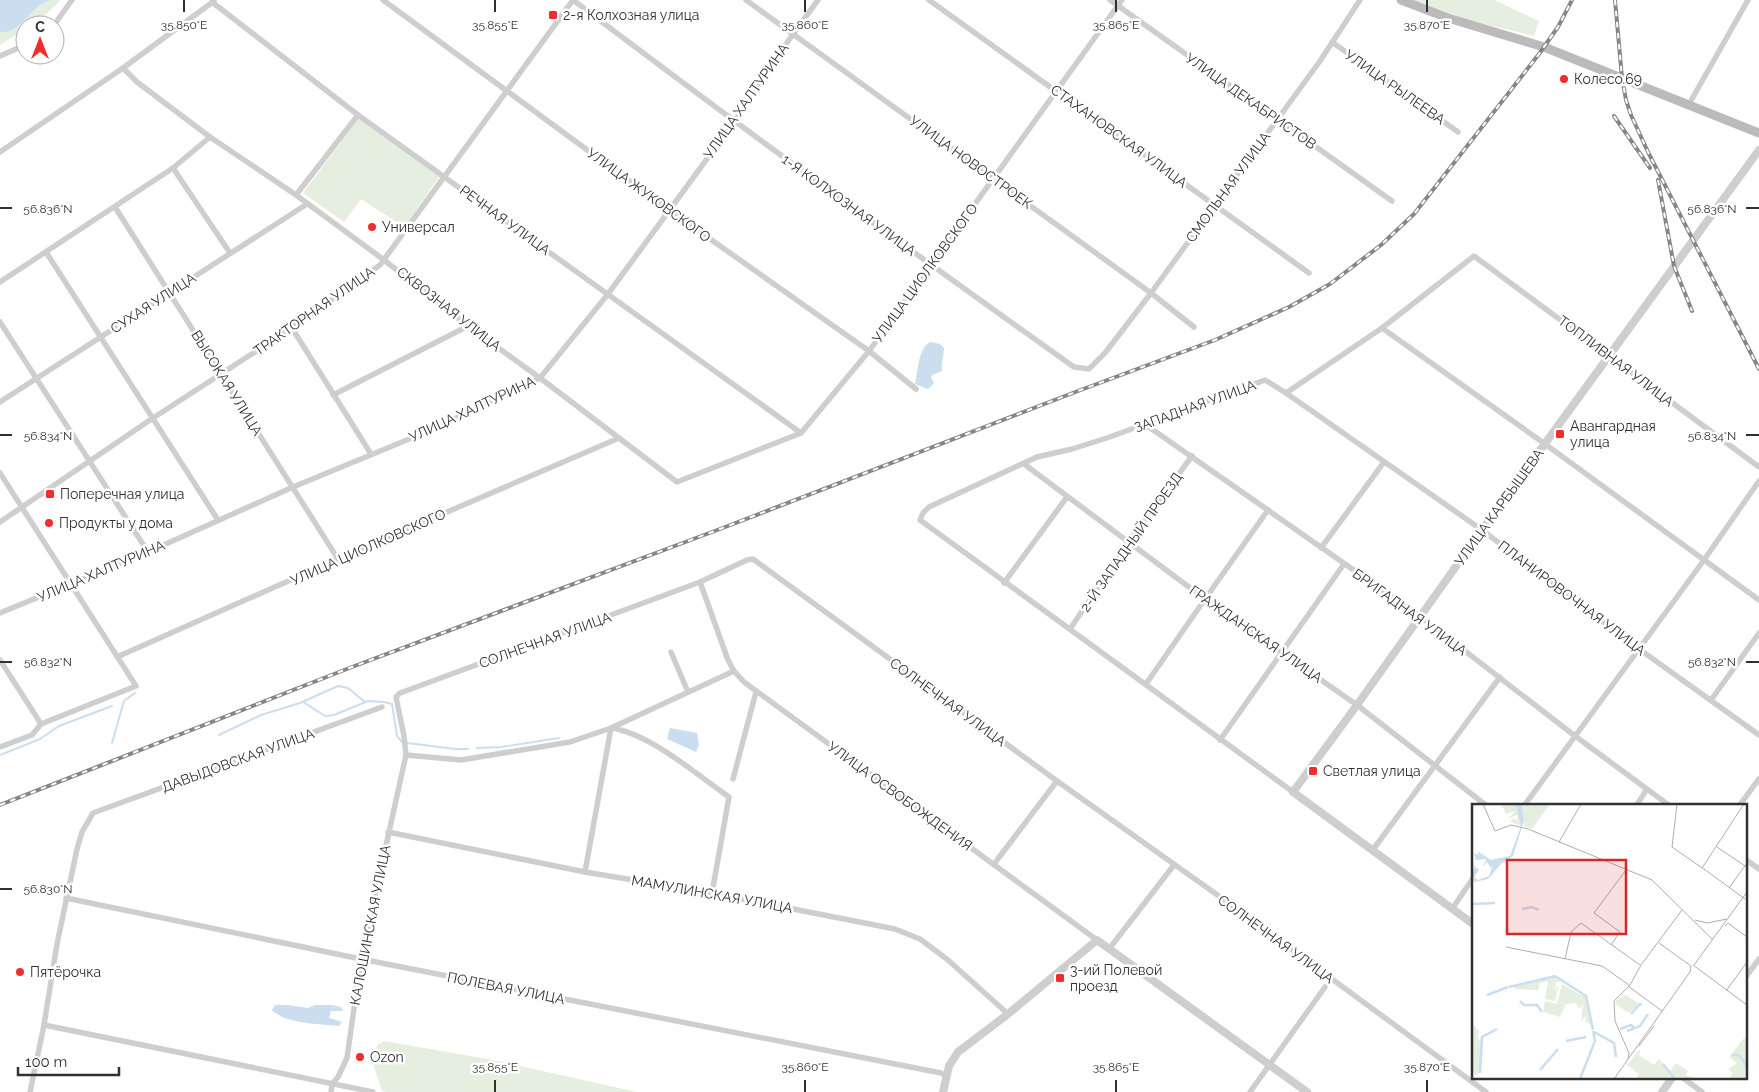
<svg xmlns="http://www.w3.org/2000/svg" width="1759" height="1092" viewBox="0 0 1759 1092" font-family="Raleway,sans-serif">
	<rect width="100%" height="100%" fill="#fff"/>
	<g fill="#e6efdf">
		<path d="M50,0h10c-8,9 -22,25 -35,25v4l-25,16v-13c19,2 29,-21 43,-29 2,-1 5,-1 7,-3z"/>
		<path d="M1413,0h81l45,21 -5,15 -63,-15z"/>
		<path d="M359,118l81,58 -36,51 -43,-28 -17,23 -41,-29z"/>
		<path d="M384,1041l109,19 144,32h-249l-6,-1 -9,-27 4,-19z"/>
	</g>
	<g fill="#cadeef">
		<path d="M0,0h50c-2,2 -5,2 -7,3 -15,9 -24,31 -43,29z"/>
		<path d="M930,342l10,2 4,4c0,8 -3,15 -2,23l-10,4 -1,3 3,5 -6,6 -13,-5c3,-13 3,-35 15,-42z"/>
		<path d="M670,728l27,5 2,12 -3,7 -29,-13z"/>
		<path d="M275,1005h13l20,3 7,-3h17l9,2 2,4h-12l-2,7 13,4 -3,4c-18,-2 -54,-2 -67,-16z"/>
	</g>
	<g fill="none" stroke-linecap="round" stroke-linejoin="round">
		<g stroke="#cadeef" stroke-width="2">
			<path d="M302,702l36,-16 10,2 17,14"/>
			<path d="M219,735l42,-20 42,-13 22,14 9,-1 34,-14 16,1 8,2 5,32 5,6"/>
			<path d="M112,743l12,-42 11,-8"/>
			<path d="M407,743l49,6h12"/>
			<path d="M477,748l24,-1 58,-9"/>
			<path d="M0,755l40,-16 19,-13 53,-20"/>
		</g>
		<g stroke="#cecece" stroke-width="5.5">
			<path d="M383,0l286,210 200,141 47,38"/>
			<path d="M573,0c165,125 332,247 501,367l15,2 16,-16 46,-60 169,-232 40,-61"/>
			<path d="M746,0l405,293 43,34"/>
			<path d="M929,0l380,273"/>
			<path d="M1110,0l282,201"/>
			<path d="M212,2l146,113 443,318"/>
			<path d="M54,25l18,-25"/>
			<path d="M1332,42l126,90"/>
			<path d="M0,56l25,-11"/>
			<path d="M123,68l14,14 73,55 86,58 88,65 84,66 72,52 137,104 124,-49 68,-82 253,-351"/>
			<path d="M1688,106l60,-106"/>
			<path d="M0,152l123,-84 91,-67"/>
			<path d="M173,168l57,85"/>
			<path d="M296,195l62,-80"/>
			<path d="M115,207l223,352"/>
			<path d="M46,252l172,268"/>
			<path d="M0,282l173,-114 37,-31"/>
			<path d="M0,322l148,230"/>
			<path d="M292,328l79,126"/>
			<path d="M1382,328l163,116 214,156"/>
			<path d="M1286,393l96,-65 92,-72 285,211"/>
			<path d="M333,395l135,-69"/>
			<path d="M0,402l307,-198"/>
			<path d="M1146,425l275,192 154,119 95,70"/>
			<path d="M1024,464l181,135 152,106 130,101"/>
			<path d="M0,473l136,213 -95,38 -9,11 -32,12"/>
			<path d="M0,522l153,-104 139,-90 88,-63 193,-265"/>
			<path d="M1321,548l63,-86"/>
			<path d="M700,582l28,78 6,11 10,11 353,258"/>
			<path d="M1004,583l63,-86"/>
			<path d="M0,613l148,-61 145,-65 138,-57 109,-52 68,-84 126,-172 59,-88 25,-34"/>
			<path d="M1070,629l59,-87 63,-86"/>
			<path d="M671,652l17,40"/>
			<path d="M117,657l221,-98 281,-121"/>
			<path d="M0,660l41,64"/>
			<path d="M1146,684l59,-85 63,-89"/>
			<path d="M1711,700l48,-67"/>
			<path d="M1220,740l124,-176"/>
			<path d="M406,755l55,5 109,-18 41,-14 123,-57"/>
			<path d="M733,779l23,-87"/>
			<path d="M1293,792l-373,-272 3,-7 6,-6 108,-50 35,-8 35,-11 158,-58 21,13 196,137 157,119 120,86"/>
			<path d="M1524,806l180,-246 55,-79"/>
			<path d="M1636,806l11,-17"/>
			<path d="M1739,806l20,-27"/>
			<path d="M388,832l197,40 127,21 183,36 25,10 28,21 60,54"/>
			<path d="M1372,851l128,-174"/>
			<path d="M1745,859l14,10"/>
			<path d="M994,864l63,-83"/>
			<path d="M585,872l26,-144c38,5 85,46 118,69l-17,96"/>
			<path d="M66,898l295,61 580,114 5,3"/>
			<path d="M1452,909l21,-31"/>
			<path d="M1109,949l65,-84"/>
			<path d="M1745,978l14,-19"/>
			<path d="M44,1025l329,67"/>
			<path d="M1683,1078l19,14"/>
			<path d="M30,1092l14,-67 13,-81 20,-95 5,-17 11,-19 289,-106"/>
			<path d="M331,1092l1,-8 6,-7 9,-19 14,-99 45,-204 -2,-19 -8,-39 4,-4 11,-4 289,-107 47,-22 6,-1 304,222 159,113 270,198"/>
			<path d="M1250,1092l75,-105"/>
		</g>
		<g stroke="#cecece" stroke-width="8">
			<path d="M1473,924l-180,-132 64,-87 125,-175 277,-380"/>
			<path d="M943,1092l6,-26 9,-14 50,-38 89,-74 210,152"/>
			<path d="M1662,1092l10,-14"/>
		</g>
		<path stroke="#bbb" stroke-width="9" d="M1401,0l47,18 96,29 215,86"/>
		<defs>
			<g id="rail">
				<path d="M1615,0l7,78 4,22 5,15 17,37 111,217"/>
				<path d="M1614,116l36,52"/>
				<path d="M1658,180l16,86 18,45"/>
				<path d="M0,805l352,-138 368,-138 358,-138 137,-51 74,-33 41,-23 51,-39 33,-31 125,-160 19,-27 14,-27"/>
			</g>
		</defs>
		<use href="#rail" stroke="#868686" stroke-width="4"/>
		<use href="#rail" stroke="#fff" stroke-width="2" stroke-dasharray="5.5" stroke-linecap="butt"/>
	</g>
	<path fill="none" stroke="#313131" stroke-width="2" d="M184,0v12M495,0v12M805,0v12M1116,0v12M1427,0v12M0,208h12M1746,208h13M0,435h12M1746,435h13M0,662h12M1746,662h13M0,889h12M495,1080v12M805,1080v12M1116,1080v12M1427,1080v12"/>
	<g fill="#f02d2c" stroke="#fff" stroke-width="2">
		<rect x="548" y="10" width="10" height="10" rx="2.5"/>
		<circle cx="1564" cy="79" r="5"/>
		<circle cx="372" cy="227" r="5"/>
		<rect x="1555" y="429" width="10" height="10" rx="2.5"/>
		<rect x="45" y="489" width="10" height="10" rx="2.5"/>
		<circle cx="49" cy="523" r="5"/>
		<rect x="1308" y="766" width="10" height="10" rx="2.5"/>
		<circle cx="20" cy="972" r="5"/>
		<rect x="1055" y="973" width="10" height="10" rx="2.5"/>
		<circle cx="360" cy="1057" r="5"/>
	</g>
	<g text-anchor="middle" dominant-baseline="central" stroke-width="5" stroke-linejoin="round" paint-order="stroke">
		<g font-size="14" fill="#313131" stroke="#fff" text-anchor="start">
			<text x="563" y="15">2-я Колхозная улица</text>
			<text x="1574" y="79">Колесо.69</text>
			<text x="382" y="227">Универсал</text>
			<text x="1570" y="426">Авангардная<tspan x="1570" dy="16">улица</tspan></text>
			<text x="60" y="494">Поперечная улица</text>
			<text x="59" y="523">Продукты у дома</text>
			<text x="1323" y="771">Светлая улица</text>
			<text x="1070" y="970">3-ий Полевой<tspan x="1070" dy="16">проезд</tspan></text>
			<text x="30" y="972">Пятёрочка</text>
			<text x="370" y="1057">Ozon</text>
		</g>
		<g font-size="14" fill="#313131" stroke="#fff">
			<text transform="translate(1395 87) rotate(35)">УЛИЦА РЫЛЕЕВА</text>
			<text transform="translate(746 101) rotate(-55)">УЛИЦА ХАЛТУРИНА</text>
			<text transform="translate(1251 101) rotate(35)">УЛИЦА ДЕКАБРИСТОВ</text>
			<text transform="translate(1119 136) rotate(36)">СТАХАНОВСКАЯ УЛИЦА</text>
			<text transform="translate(971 162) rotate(36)">УЛИЦА НОВОСТРОЕК</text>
			<text transform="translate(1228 187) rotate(-54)">СМОЛЬНАЯ УЛИЦА</text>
			<text transform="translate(649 195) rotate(36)">УЛИЦА ЖУКОВСКОГО</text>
			<text transform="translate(849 205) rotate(36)">1-Я КОЛХОЗНАЯ УЛИЦА</text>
			<text transform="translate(505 220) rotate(36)">РЕЧНАЯ УЛИЦА</text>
			<text transform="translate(925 273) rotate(-54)">УЛИЦА ЦИОЛКОВСКОГО</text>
			<text transform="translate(153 303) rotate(-33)">СУХАЯ УЛИЦА</text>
			<text transform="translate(449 309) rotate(38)">СКВОЗНАЯ УЛИЦА</text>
			<text transform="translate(314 311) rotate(-35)">ТРАКТОРНАЯ УЛИЦА</text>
			<text transform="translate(1616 361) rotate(37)">ТОПЛИВНАЯ УЛИЦА</text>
			<text transform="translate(227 383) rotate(58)">ВЫСОКАЯ УЛИЦА</text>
			<text transform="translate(1195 406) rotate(-20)">ЗАПАДНАЯ УЛИЦА</text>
			<text transform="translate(472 409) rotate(-25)">УЛИЦА ХАЛТУРИНА</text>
			<text transform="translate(1499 507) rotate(-54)">УЛИЦА КАРБЫШЕВА</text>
			<text transform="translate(1131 542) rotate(-55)">2-Й ЗАПАДНЫЙ ПРОЕЗД</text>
			<text transform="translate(368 547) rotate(-24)">УЛИЦА ЦИОЛКОВСКОГО</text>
			<text transform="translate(101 571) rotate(-23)">УЛИЦА ХАЛТУРИНА</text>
			<text transform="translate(1572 598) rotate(37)">ПЛАНИРОВОЧНАЯ УЛИЦА</text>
			<text transform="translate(1410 612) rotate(36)">БРИГАДНАЯ УЛИЦА</text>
			<text transform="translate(1256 634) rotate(35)">ГРАЖДАНСКАЯ УЛИЦА</text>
			<text transform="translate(545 640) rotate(-20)">СОЛНЕЧНАЯ УЛИЦА</text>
			<text transform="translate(948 702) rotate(36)">СОЛНЕЧНАЯ УЛИЦА</text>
			<text transform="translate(238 760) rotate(-20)">ДАВЫДОВСКАЯ УЛИЦА</text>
			<text transform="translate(900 796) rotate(36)">УЛИЦА ОСВОБОЖДЕНИЯ</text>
			<text transform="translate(712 894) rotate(10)">МАМУЛИНСКАЯ УЛИЦА</text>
			<text transform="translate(370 925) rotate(-79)">КАЛОШИНСКАЯ УЛИЦА</text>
			<text transform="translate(1276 939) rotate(36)">СОЛНЕЧНАЯ УЛИЦА</text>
			<text transform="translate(506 988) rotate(11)">ПОЛЕВАЯ УЛИЦА</text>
		</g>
	</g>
	<g transform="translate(1472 804)">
		<rect width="275" height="275" fill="#fff"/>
		<path d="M29,0h16l4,22 -11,-4 4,-4 3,2v-5l-9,4 7,-8 -9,3zM49,0h29l-18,25 -8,-3zM81,172l8,6h-5l-1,9 4,-7 -4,17 -10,-2 3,-18 -8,2 -2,7 -23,-1 -1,-3zM90,180l23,13 6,27 -6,-2 1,-6 -5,6 2,-18 -4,5 -3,-6 -10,1 -6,13 -17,-5 2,-11 12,3zM154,191l13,9 -10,9 -14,-9 1,-4zM0,219l8,9 -3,3 5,10 -2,28 -4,3 -4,-5zM272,234l3,2v39h-18l4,-6 -5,-4 9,-6 -8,-6zM169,244l-2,7 15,10 5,-6 11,12 6,-8 12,8 -2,4 13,4h-63l3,-5 -12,-9z" fill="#e6efdf"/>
		<path d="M49,0l3,16 -11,36 -12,8 -13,15 -14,3 -2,-13h3l-3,-5 7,6 -5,7 4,3 11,-4 4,-11 -2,3 -5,-7 -1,4 -2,1 3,-7 -10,1 -2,-7 5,2 -2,-4 14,9 19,-4 11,-30 -5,-21z" fill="#cadeef"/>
		<path fill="none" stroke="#cadeef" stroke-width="2.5" d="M0,100l23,-1M50,105l10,-2 7,3M37,183l46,-11 31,20 7,34M15,191l21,-8M48,197l4,4h13l5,7M159,210l9,-10 2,1M148,225l11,-4 3,3M155,227l13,-5 8,-12M122,228l20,11 2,14M94,237l20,-4M260,251h7l8,11M191,260l12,15M68,266l18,-21M8,269l2,-36 15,-8M108,275l15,-38 -2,-10"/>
		<path fill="none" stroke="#adadad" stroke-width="1" d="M11,0l12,27 16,-6 17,4 124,51 61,60M205,0l-5,43 33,23M87,38l22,-38M245,43l28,19M230,64l42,-64M232,65l41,30M257,84l18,-25M223,116l12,3 20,-4M253,122l3,-3 19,14M187,139l32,23M139,141l9,-13 -26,-19 32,-43M34,143l96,19 27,19M93,155l6,-27 10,-9 59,42M221,161l54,40M222,161l53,-73M156,182l34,25M254,187l21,-29M167,242l15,-20M156,255l1,-6 -14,-32 -1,-20 16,-16 11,-20 41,-55M142,275l76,-107 1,-6"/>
		<path fill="#d62828" fill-opacity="0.15" stroke="#d62828" stroke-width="2.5" d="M35,56h119v74h-119z"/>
		<rect width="275" height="275" fill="none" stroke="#313131" stroke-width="2.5"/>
	</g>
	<g font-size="12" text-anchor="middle" fill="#313131" stroke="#fff" stroke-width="5" stroke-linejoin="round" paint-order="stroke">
		<text x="184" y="29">35.850°E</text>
		<text x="495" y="29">35.855°E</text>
		<text x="805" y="29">35.860°E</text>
		<text x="1116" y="29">35.865°E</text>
		<text x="1427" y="29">35.870°E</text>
		<text x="48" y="213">56.836°N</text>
		<text x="1712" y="213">56.836°N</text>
		<text x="48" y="440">56.834°N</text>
		<text x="1712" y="440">56.834°N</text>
		<text x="48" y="666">56.832°N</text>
		<text x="1712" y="666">56.832°N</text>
		<text x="48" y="893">56.830°N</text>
		<text x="495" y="1071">35.855°E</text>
		<text x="805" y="1071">35.860°E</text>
		<text x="1116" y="1071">35.865°E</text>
		<text x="1427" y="1071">35.870°E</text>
	</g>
	<g transform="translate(40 40)"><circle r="24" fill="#ffffff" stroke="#adadad"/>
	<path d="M0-4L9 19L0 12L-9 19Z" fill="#f02d2c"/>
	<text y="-8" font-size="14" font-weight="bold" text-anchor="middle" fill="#313131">С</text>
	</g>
	<path d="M18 1067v8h101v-8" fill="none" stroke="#313131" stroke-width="2.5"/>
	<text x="25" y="1067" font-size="15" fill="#313131" stroke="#ffffff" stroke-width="4" paint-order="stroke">100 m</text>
</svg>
